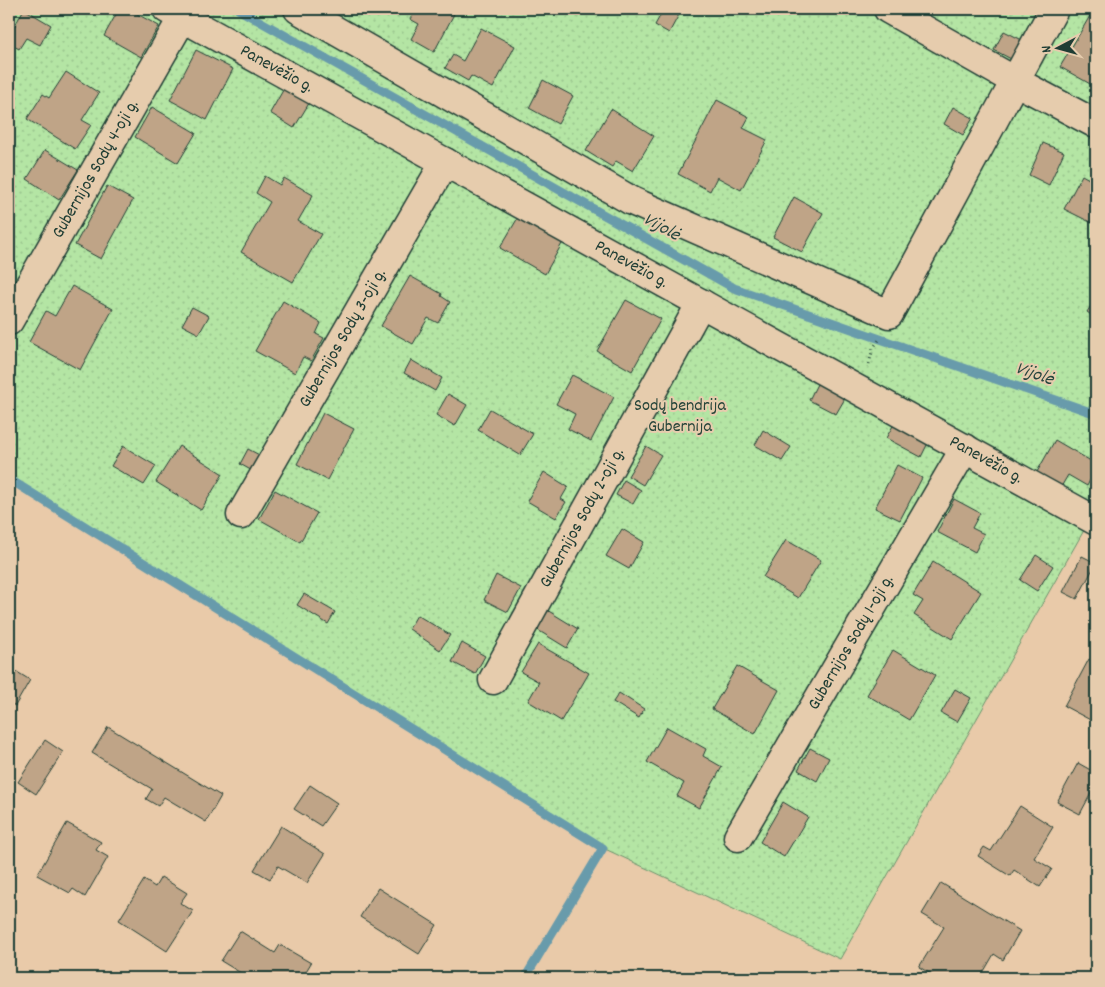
<svg xmlns="http://www.w3.org/2000/svg" width="1105" height="987" viewBox="0 0 1105 987" font-family="Dekko,sans-serif">
	<defs>
		<pattern id="garden-dots" width="8" height="8" patternUnits="userSpaceOnUse" patternTransform="scale(1.25)"><rect width="8" height="8" fill="#b4e5a4"/><path d="M2 2h.1M6 6h.1" fill="none" stroke="#9ac58e" stroke-width="1.8" stroke-linecap="round"/></pattern>
	</defs>
	<rect width="100%" height="100%" fill="#e9caa9"/>
	<filter id="ink" filterUnits="userSpaceOnUse"><feTurbulence type="fractalNoise" baseFrequency=".02" numOctaves="2"/><feDisplacementMap in="SourceGraphic" scale="10" xChannelSelector="R" yChannelSelector="G"/><feConvolveMatrix kernelMatrix="1 2 1 2 8 2 1 2 1" color-interpolation-filters="sRGB"/></filter>
	<g filter="url(#ink)">
		<path fill="url(#garden-dots)" stroke="#6a916c" d="M9,9h1087v512l-5,-3 -251,441 -237,-111 -594,-369z"/>
		<g fill="none" stroke-linecap="round" stroke-linejoin="round">
			<g stroke="#689bab" stroke-width="9">
				<path d="M238,9l496,279 362,126"/>
				<path d="M9,479l594,369 -78,130"/>
			</g>
		</g>
		<g fill="#bfa487" stroke="#1f3d34">
			<path d="M24,9l27,16 -11,20 -14,-7 -7,11 -10,-6v-7z"/>
			<path d="M119,9h9l31,17 -18,31 -37,-21z"/>
			<path d="M416,9h29l9,5 -20,38 -23,-13 8,-15 -9,-5z"/>
			<path d="M664,9h18l-13,24 -14,-8z"/>
			<path d="M1094,9h2v68l-4,8 -32,-18z"/>
			<path d="M481,28l34,18 -22,42 -22,-12 -3,5 -23,-13 8,-13 10,6z"/>
			<path d="M1004,31l20,10 -11,19 -19,-10z"/>
			<path d="M196,50l37,19 -26,51 -37,-20z"/>
			<path d="M66,72l33,21 -17,27 9,5 -16,24 -48,-30 16,-25 6,4z"/>
			<path d="M543,80l30,16 -15,28 -29,-16z"/>
			<path d="M286,85l25,15 -17,28 -24,-15z"/>
			<path d="M717,100l32,17 -6,11 24,12 -26,50 -24,-13 -7,14 -32,-17z"/>
			<path d="M152,107l44,26 -18,30 -43,-26z"/>
			<path d="M953,107l20,11 -10,17 -19,-11z"/>
			<path d="M611,109l43,27 -21,35 -17,-10 -4,6 -26,-16z"/>
			<path d="M1043,143l21,9 -15,33 -20,-10z"/>
			<path d="M45,150l33,20 -19,30 -32,-21z"/>
			<path d="M1082,175l14,8v42l-32,-16z"/>
			<path d="M265,176l15,9 4,-7 29,17 -15,26 23,13 -28,48 -52,-30 29,-50 -14,-9z"/>
			<path d="M107,186l26,14 -32,59 -26,-14z"/>
			<path d="M794,197l29,16 -21,39 -29,-15z"/>
			<path d="M519,216l44,26 -18,32 -45,-26z"/>
			<path d="M410,276l32,18 -1,2 9,6 -12,21 -10,-5 -15,26 -32,-18z"/>
			<path d="M72,286l41,23 -33,61 -51,-28 17,-31 9,5z"/>
			<path d="M1096,298v20l-9,-6z"/>
			<path d="M626,300l35,19 -29,52 -35,-20z"/>
			<path d="M283,301l38,22 -5,11 8,4 -13,23 -8,-4 -8,16 -40,-22z"/>
			<path d="M192,307l17,9 -10,18 -17,-9z"/>
			<path d="M411,360l31,18 -7,13 -31,-18z"/>
			<path d="M572,375l42,22 -23,44 -23,-12 7,-15 -19,-10z"/>
			<path d="M819,380l28,15 -11,19 -27,-14z"/>
			<path d="M448,394l19,11 -12,21 -19,-11z"/>
			<path d="M490,409l43,25 -13,21 -42,-25z"/>
			<path d="M323,413l31,16 -27,51 -30,-16z"/>
			<path d="M894,424l34,19 -7,14 -35,-19z"/>
			<path d="M763,430l28,17 -9,14 -27,-16z"/>
			<path d="M1055,440l41,24v5l-9,17 -19,-11 -7,12 -24,-15z"/>
			<path d="M123,446l33,20 -12,19 -33,-19z"/>
			<path d="M179,446l44,28 -22,36 -45,-28z"/>
			<path d="M646,446l15,9 -18,30 -15,-9z"/>
			<path d="M248,449l17,9 -9,15 -16,-9z"/>
			<path d="M897,465l25,13 -22,42 -25,-12z"/>
			<path d="M544,472l24,15 -7,12 5,3 -10,16 -29,-17z"/>
			<path d="M624,480l17,10 -8,14 -17,-9z"/>
			<path d="M275,490l42,23 -17,29 -41,-23z"/>
			<path d="M954,499l26,14 -8,15 12,6 -9,18 -38,-20z"/>
			<path d="M622,529l22,13 -15,27 -23,-13z"/>
			<path d="M786,540l35,20 -23,38 -35,-21z"/>
			<path d="M1036,555l17,11 -16,25 -17,-11z"/>
			<path d="M1082,556l14,7 -19,36 -14,-7z"/>
			<path d="M933,562l48,30 -29,47 -38,-24 9,-14 -10,-6z"/>
			<path d="M496,575l25,13 -13,24 -24,-12z"/>
			<path d="M304,594l31,18 -7,12 -31,-19z"/>
			<path d="M547,610l31,19 -11,19 -31,-19z"/>
			<path d="M417,615l33,20 -10,15 -31,-21z"/>
			<path d="M462,643l23,13 -10,18 -23,-12z"/>
			<path d="M538,644l51,29 -28,48 -33,-20 11,-19 -18,-10z"/>
			<path d="M893,650l42,25 -26,45 -42,-25z"/>
			<path d="M1089,659l7,4v60l-32,-17z"/>
			<path d="M737,666l42,24 -24,44 -43,-25z"/>
			<path d="M9,667l21,13 -15,26 -6,-4z"/>
			<path d="M955,689l16,9 -14,24 -16,-9z"/>
			<path d="M619,693l25,16 -5,9 -26,-16z"/>
			<path d="M108,727l113,69 -15,26 -42,-25 -6,9 -12,-7 6,-10 -60,-36z"/>
			<path d="M667,727l39,22 -3,7 19,11 -23,41 -22,-12 7,-13 -37,-21z"/>
			<path d="M45,740l18,12 -27,42 -18,-12z"/>
			<path d="M810,748l19,10 -12,23 -19,-11z"/>
			<path d="M1078,763l18,10v11l-16,30 -23,-12z"/>
			<path d="M310,785l27,18 -16,23 -27,-17z"/>
			<path d="M783,802l25,15 -24,40 -24,-15z"/>
			<path d="M1020,806l33,21 -19,31 18,11 -12,18 -26,-17 -4,6 -32,-20 6,-9 7,4z"/>
			<path d="M67,823l34,19 -5,8 12,7 -23,40 -12,-8 -3,4 -33,-18z"/>
			<path d="M281,826l44,28 -18,29 -29,-17 -8,13 -16,-9z"/>
			<path d="M161,877l26,16 -7,10 13,8 -26,40 -48,-31 25,-40 11,7z"/>
			<path d="M941,883l79,48 -17,29 -9,-6 -14,24h-42l-19,-11 25,-40 -22,-13z"/>
			<path d="M378,888l59,37 -18,29 -59,-37z"/>
			<path d="M240,931l35,22 5,-8 31,18 -9,15h-53l-28,-17z"/>
		</g>
		<g fill="none" stroke-linecap="round" stroke-linejoin="round">
			<defs>
				<g id="minor">
					<path id="s1" d="M167,9l929,512"/>
					<path d="M298,9l334,192 257,113 165,-305"/>
					<path d="M888,9l127,72 81,43"/>
					<path id="s2" d="M9,321l174,-304"/>
					<path id="s3" d="M241,515l204,-353"/>
					<path id="s4" d="M493,680l208,-377"/>
					<path id="s5" d="M738,837l227,-389"/>
				</g>
			</defs>
			<use href="#minor" stroke="#1f3d34" stroke-width="31"/>
			<path stroke="#1f3d34" stroke-width="3" stroke-dasharray="1 4" stroke-linecap="butt" d="M869,364l4,-16 6,-8"/>
			<use href="#minor" stroke="#e6ccad" stroke-width="28"/>
		</g>
	</g>
	<g text-anchor="middle" dominant-baseline="central" stroke-width="4" stroke-linejoin="round" paint-order="stroke">
		<g font-size="18" fill="#1f3d34" stroke="#e6ccad">
			<text stroke="none"><textPath href="#s1" startOffset="125">Panevėžio g.</textPath></text>
			<text stroke="none"><textPath href="#s2" startOffset="175">Gubernijos Sodų 4-oji g.</textPath></text>
			<text stroke="none"><textPath href="#s1" startOffset="530">Panevėžio g.</textPath></text>
			<text stroke="none"><textPath href="#s3" startOffset="204">Gubernijos Sodų 3-oji g.</textPath></text>
			<text stroke="none"><textPath href="#s1" startOffset="935">Panevėžio g.</textPath></text>
			<text stroke="none"><textPath href="#s4" startOffset="185">Gubernijos Sodų 2-oji g.</textPath></text>
			<text stroke="none"><textPath href="#s5" startOffset="225">Gubernijos Sodų 1-oji g.</textPath></text>
		</g>
		<g font-size="18" fill="#26453a" stroke="#e6ccad">
			<text x="680" y="406">Sodų bendrija<tspan x="680" dy="21">Gubernija</tspan></text>
		</g>
		<g font-size="19" font-style="italic" fill="#25453e" stroke="#e6ccad">
			<text transform="translate(661 228) rotate(29)">Vijolė</text>
			<text transform="translate(1034 375) rotate(19)">Vijolė</text>
		</g>
	</g>
	<rect width="1105" height="987" fill="none" stroke="#e6ccad" stroke-width="30"/>
	<rect x="15" y="15" width="1075" height="957" fill="none" stroke="#1f3d34" stroke-width="2" filter="url(#ink)"/>
	<g transform="translate(1058 48) rotate(264)" stroke="#e6ccad" stroke-width="4" paint-order="stroke">
	<path d="M0-4L9 19L0 12L-9 19Z" fill="#1f3d34"/>
	<text y="-8" font-size="14" font-weight="bold" text-anchor="middle" fill="#1f3d34">N</text>
	</g>
</svg>
